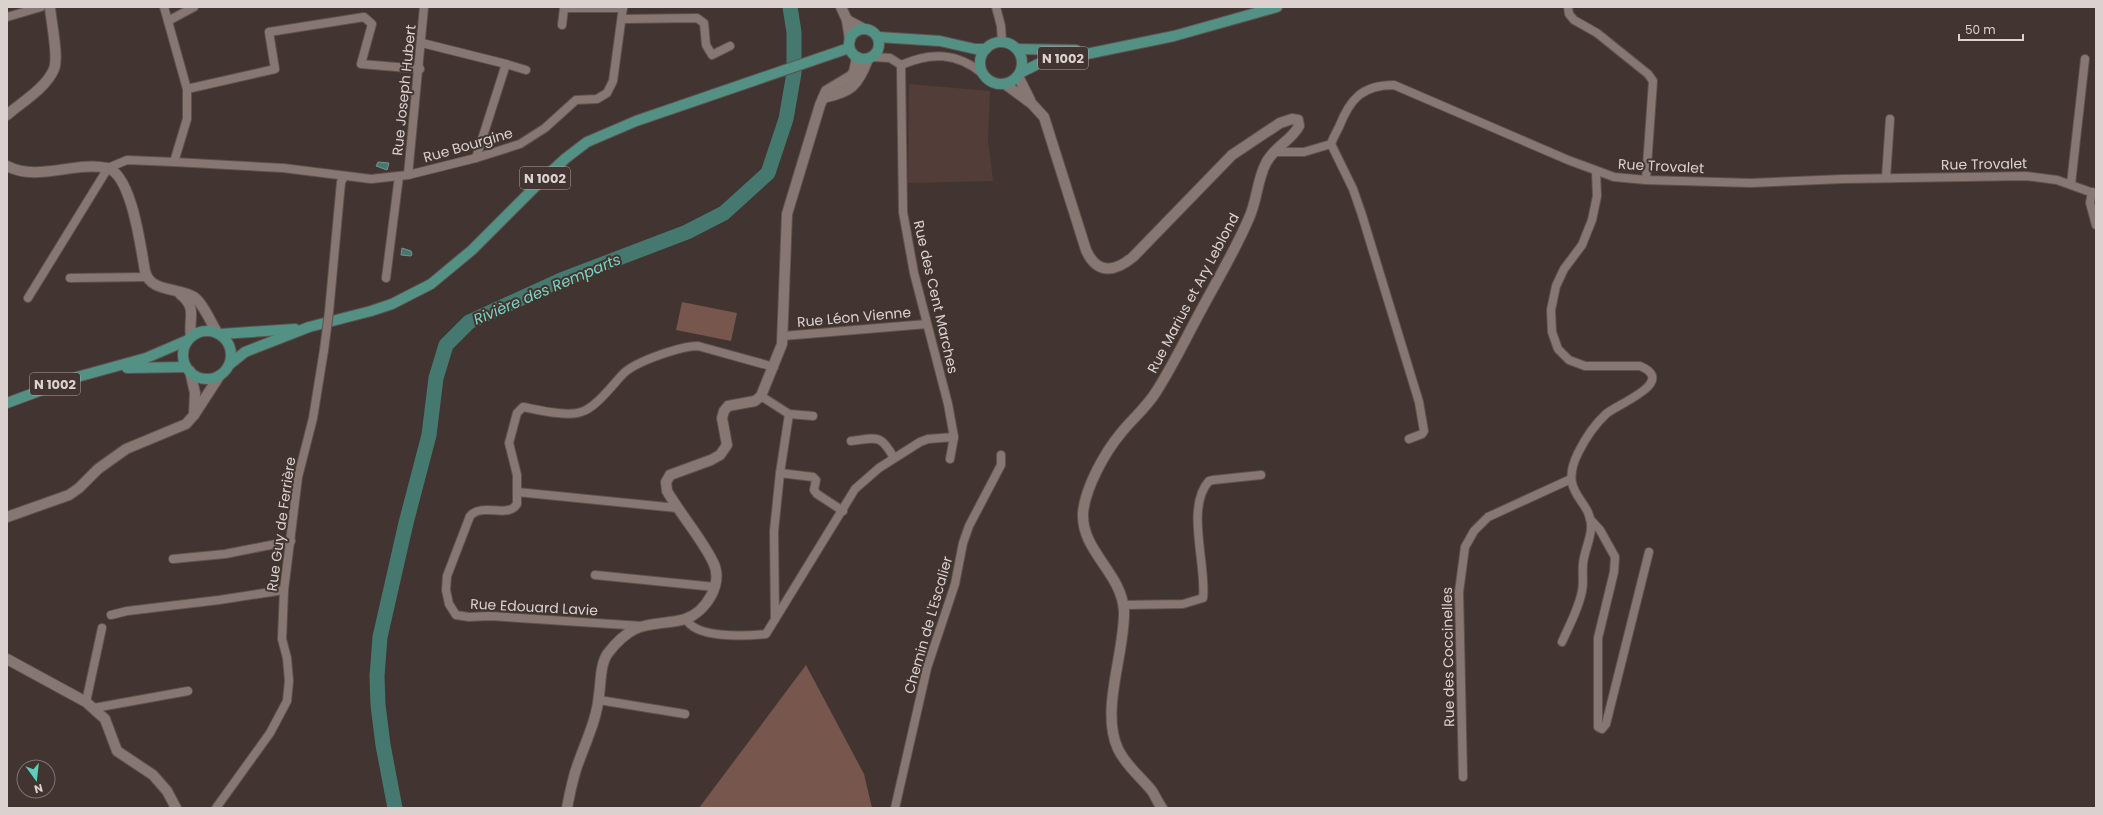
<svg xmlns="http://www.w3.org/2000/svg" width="2103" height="815" viewBox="0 0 2103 815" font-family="Poppins,sans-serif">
	<rect width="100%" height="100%" fill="#423430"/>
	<path fill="#523d38" d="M909,84l81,7 -2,49 5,41 -85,2z"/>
	<g fill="#76564d">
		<path d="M682,302l55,11 -6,28 -55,-11z"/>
		<path d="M806,665l58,109 8,34h-173z"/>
	</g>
	<g fill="#457970" stroke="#72948d">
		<path d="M378,162l11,1 -2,7 -11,-4z"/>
		<path d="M402,248l9,3 1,3 -1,2 -10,-1z"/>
	</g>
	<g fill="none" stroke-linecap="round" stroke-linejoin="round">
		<path stroke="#457970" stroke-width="15" d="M395,808l-12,-63 -5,-40 -1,-29 3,-39 26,-114 23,-88 7,-57 10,-33 23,-23 92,-42 126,-48 37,-19 44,-40 18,-54 8,-46v-41l-4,-25"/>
		<defs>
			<g id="minor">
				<path d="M164,7l23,82v30l-13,43"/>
				<path d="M996,7l5,19 1,16"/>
				<path d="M1568,7l1,7 5,6 23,13 51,41 5,7 -7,99"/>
				<path d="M7,17l34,-10"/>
				<path d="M623,19l74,-1 7,5 2,22 6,10 18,-9"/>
				<path d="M168,21l26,-14"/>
				<path d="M562,25l2,-17h59"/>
				<path d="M422,43l84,21 -30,94"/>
				<path d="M872,57l18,1 11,7"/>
				<path d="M506,64l20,6"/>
				<path d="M901,65l2,147 11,61 34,131 6,33 -4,22"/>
				<path d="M901,65c30,-13 56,-13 82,9"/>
				<path d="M187,89l88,-20 -6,-37 95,-15 8,7 -11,40 59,5"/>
				<path d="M1331,144l22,45 9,26 57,187 5,29 -2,3 -13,5"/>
				<path d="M1273,152h31l27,-8c2,-6 5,-11 8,-17 11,-28 23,-42 55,-42l174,75 46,17 32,3 105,3 92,-4 183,-3 31,4 39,14"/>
				<path d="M408,175l16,-168"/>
				<path d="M1886,178l4,-59"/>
				<path d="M2071,184l14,-125"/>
				<path d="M2092,192l-2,11 6,22"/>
				<path d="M70,278l77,-1"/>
				<path d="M386,278l13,-102"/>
				<path d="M28,298l80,-130 19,-8 47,2 109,6 88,11 37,-4 68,-17 44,-14 25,-16 31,-28 21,-1 10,-6 6,-12 10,-74"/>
				<path d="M329,312l12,-130 3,-5"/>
				<path d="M783,336l144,-12"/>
				<path d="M761,396l28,18 24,2"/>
				<path d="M851,441c26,-3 29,-8 43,17"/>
				<path d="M780,473l9,-59"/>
				<path d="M517,492l160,16"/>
				<path d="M1590,519l10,11 15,27 -1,15 -16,66v89l4,2 4,-5 43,-172"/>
				<path d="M173,559l52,-5 66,-13"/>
				<path d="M595,575l120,12"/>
				<path d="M1123,605l60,-1 20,-6c4,-32 -18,-91 6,-117l4,-1 48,-5"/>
				<path d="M111,615l16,-4 92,-11 65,-10"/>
				<path d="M686,619c10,20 60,17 80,15l89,-145 24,-21 41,-26 8,-3 26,-2"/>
				<path d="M775,619l-1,-88 6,-58 33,4 3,3 -2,10 3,4 26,17"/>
				<path d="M642,626l-152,-10 -21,1 -13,-2 -7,-11 -3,-14 1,-14 23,-60c12,-14 38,3 47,-12v-29l-8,-32 8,-30 6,-6c16,3 44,10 58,5 15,-4 32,-28 43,-39 13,-12 57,-27 74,-27l76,21"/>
				<path d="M1562,642c7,-16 17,-34 20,-51 2,-9 0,-18 1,-27 1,-12 7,-23 8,-35 2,-31 -34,-33 -13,-76 7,-14 17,-29 28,-39 11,-10 72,-32 34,-48h-55l-16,-6 -11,-11 -6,-17 -1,-22 5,-24 8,-17 18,-24 10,-25 5,-24 -1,-25"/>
				<path d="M599,700l86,14"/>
				<path d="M86,702l16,-74"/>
				<path d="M94,708l94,-17"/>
				<path d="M1463,777l-4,-185 6,-45 9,-16 14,-14 83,-38"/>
				<path d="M216,808l54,-75 17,-32 2,-20 -2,-23 -5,-19 2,-49 14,-113 15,-59 11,-68"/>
				<path d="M895,808l32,-140 28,-84 8,-41 6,-17 32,-61v-10"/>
			</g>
			<g id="tertiary">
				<path d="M823,98c28,-6 35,-12 45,-39"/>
				<path d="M190,371l5,22 -1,22"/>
				<path d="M7,517l62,-22 10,-7 19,-19 28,-20 60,-25 8,-9 26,-40"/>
				<path d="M7,659l79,43 19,17 12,32 36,24 14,16 9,17"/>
				<path d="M567,808c3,-16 6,-32 12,-47 8,-22 18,-43 20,-66 2,-13 1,-31 9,-42 7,-9 17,-19 27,-24 15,-7 34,-5 50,-10 21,-7 39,-36 28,-57 -11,-23 -32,-47 -46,-71l-1,-9 4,-7 41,-15 9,-5 7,-10 -5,-27 2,-7 4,-5 27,-5 6,-5 21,-52 5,-130 33,-109 6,-14 25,-15 3,-4 3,-15"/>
			</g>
			<g id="secondary">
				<path d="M841,7l6,13 3,20"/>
				<path d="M847,20l17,9"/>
				<path d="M1018,76l12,24"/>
				<path d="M1005,84l27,20 12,13 42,133c11,25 29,22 47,7l99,-102 48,-32 12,-4 6,1 1,6c-8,15 -25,21 -33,37 -9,17 -9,38 -17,55 -14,33 -33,64 -50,96 -14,26 -27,53 -43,78 -10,16 -24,27 -35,41 -16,19 -36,55 -38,80 -2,38 39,60 41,98 1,42 -24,99 -6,138 8,17 23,28 34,42 4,6 6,12 10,17"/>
				<path d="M7,115c15,-13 39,-27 47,-46 5,-13 -3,-47 -4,-62"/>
				<path d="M7,166c30,16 68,-5 100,2 25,6 34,82 38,103 5,22 34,16 49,26 9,6 17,26 23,35"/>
				<path d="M180,294c18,14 8,24 11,43"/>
			</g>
			<g id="primary">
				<circle cx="864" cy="44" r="15"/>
				<path d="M878,37l62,4 35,8h11"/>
				<circle cx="1001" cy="63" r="21"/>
				<path d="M1017,49l59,1"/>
				<path d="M1020,73l18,-9 136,-28 103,-29"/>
				<circle cx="207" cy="355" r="24"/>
				<path d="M221,334l74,-5"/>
				<path d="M230,364l15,-12 64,-25 62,-16 21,-7 39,-20 41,-34 70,-70 24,-22 21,-16 49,-21 213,-73"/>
				<path d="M127,368l59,-1"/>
				<path d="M7,403l70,-26 69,-19 42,-18"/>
			</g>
		</defs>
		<use href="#minor" stroke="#5e524f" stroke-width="10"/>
		<use href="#tertiary" stroke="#5e524f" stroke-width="12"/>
		<use href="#secondary" stroke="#5e524f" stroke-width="12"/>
		<use href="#primary" stroke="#5e524f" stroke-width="12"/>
		<use href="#minor" stroke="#877773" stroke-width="8"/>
		<use href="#tertiary" stroke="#877773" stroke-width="10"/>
		<use href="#secondary" stroke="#877773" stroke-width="10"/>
		<use href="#primary" stroke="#539185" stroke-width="10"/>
		<defs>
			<path id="minor-bridge" d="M324,350l5,-38"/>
		</defs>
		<use href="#minor-bridge" stroke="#5e524f" stroke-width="10" stroke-linecap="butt"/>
		<use href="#minor-bridge" stroke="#877773" stroke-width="8"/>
	</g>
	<g text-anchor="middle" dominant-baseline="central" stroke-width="4" stroke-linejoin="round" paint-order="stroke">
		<g fill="#423430" stroke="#ada3a0" stroke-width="1">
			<rect x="1038" y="47" width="50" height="22" rx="3"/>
			<rect x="520" y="167" width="50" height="22" rx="3"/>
			<rect x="30" y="373" width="50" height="22" rx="3"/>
		</g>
		<g font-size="13" font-weight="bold" fill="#dbd2d0">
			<text x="1063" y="58">N 1002</text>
			<text x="545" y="178">N 1002</text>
			<text x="55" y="384">N 1002</text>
		</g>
		<g font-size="14" fill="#dbd2d0" stroke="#423430">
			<text transform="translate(404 90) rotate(-84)">Rue Joseph Hubert</text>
			<text transform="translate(468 145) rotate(-16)">Rue Bourgine</text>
			<text transform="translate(1984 164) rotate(-1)">Rue Trovalet</text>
			<text transform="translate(1661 166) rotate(3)">Rue Trovalet</text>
			<text transform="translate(1193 293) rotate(-62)">Rue Marius et Ary Leblond</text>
			<text transform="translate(936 297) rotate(77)">Rue des Cent Marches</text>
			<text transform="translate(854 317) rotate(-5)">Rue Léon Vienne</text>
			<text transform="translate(281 524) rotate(-82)">Rue Guy de Ferrière</text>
			<text transform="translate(534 607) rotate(3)">Rue Edouard Lavie</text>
			<text transform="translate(928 625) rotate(-74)">Chemin de L'Escalier</text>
			<text transform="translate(1448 657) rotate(-91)">Rue des Coccinelles</text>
		</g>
		<g font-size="15" font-style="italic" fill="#7bd3c2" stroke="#423430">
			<text transform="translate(547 289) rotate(-23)">Rivière des Remparts</text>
		</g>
	</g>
	<rect width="2103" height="815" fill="none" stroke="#dbd2d0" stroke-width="16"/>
	<g transform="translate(36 779) rotate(165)"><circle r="19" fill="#423430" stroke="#7f7370"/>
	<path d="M0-3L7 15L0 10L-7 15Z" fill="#5ccebb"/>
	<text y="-6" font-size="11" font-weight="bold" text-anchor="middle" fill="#dbd2d0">N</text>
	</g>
	<path d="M1959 34v6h64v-6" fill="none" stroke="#dbd2d0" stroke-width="2"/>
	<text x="1965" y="34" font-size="12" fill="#dbd2d0" stroke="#423430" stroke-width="3" paint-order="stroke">50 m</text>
</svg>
